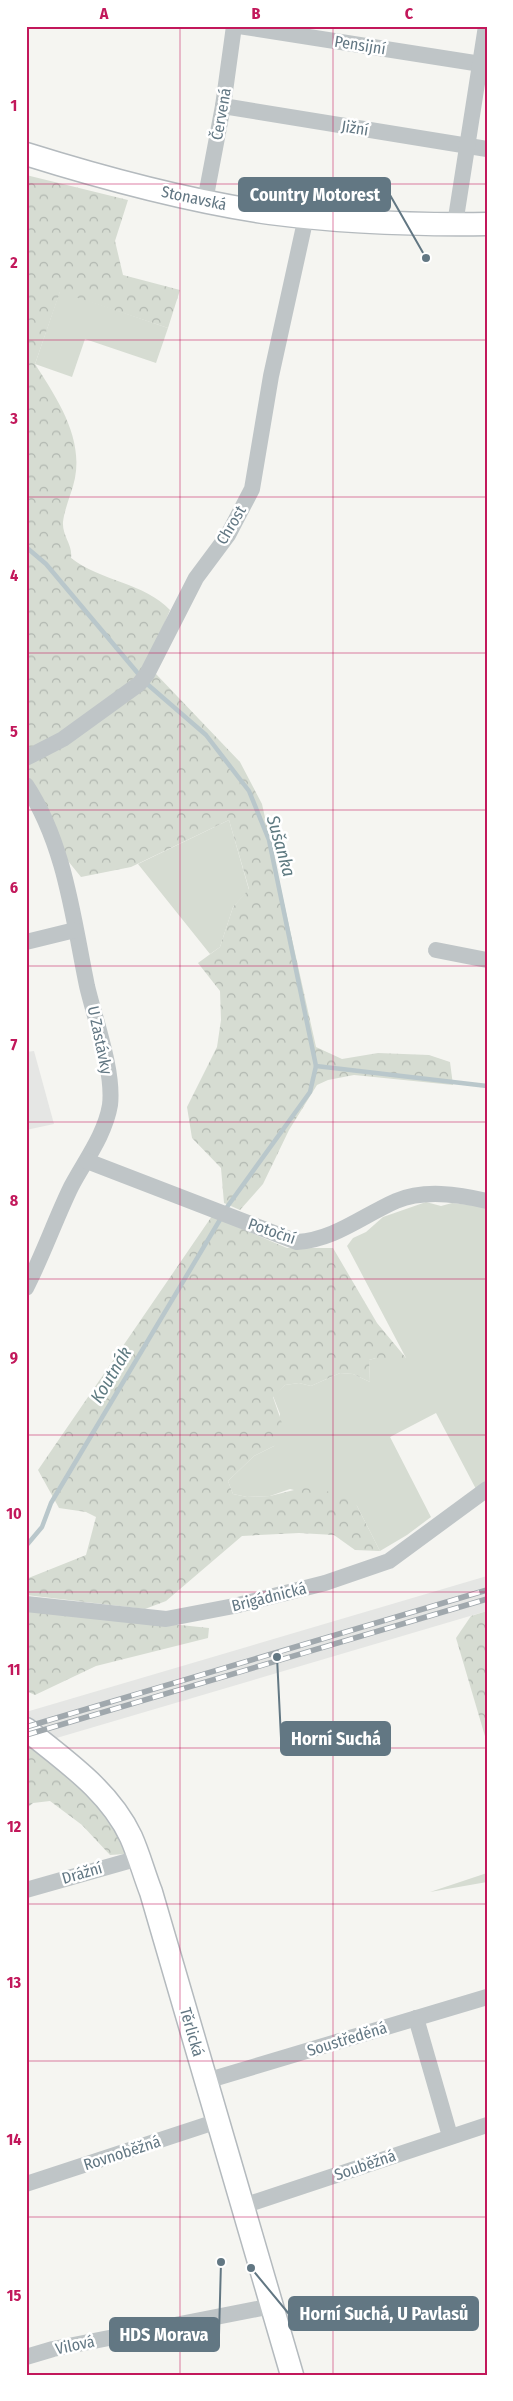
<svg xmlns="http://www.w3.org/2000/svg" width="513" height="2401" viewBox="0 0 513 2401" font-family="'Fira Sans Condensed',sans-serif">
	<defs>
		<pattern id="forest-crowns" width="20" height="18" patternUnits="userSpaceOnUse" patternTransform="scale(1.25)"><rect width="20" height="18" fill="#d6dcd2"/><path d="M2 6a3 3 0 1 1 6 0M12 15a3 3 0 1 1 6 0" fill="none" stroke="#b1b7b0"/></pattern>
	</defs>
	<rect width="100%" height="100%" fill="#f5f5f1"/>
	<g fill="#e5e6e4">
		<path d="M34,1051l20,73 -28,6v-78z"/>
		<path d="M487,1576v35l-461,136v-35z"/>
	</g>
	<g fill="#d6dcd2">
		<path d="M60,291l108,37 -12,35 -71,-24 -13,38 -37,-13z"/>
		<path d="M229,820l20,70 -16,17 -13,40 -10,7 -72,-90z"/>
		<path d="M426,1202l15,4 11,-3 35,4v275l-11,7 -40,-76 -46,24 41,80 -24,18 -27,16 -23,-45 -67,-17 -20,7 -23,1 -14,-3 -5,-13 26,-25 20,-10 6,-32 -7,-18 12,-11 14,-2 12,3 29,-13 13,1 17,8 -1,-22 7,-2h30l-59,-112 6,-8 13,-6 17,-15z"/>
		<path d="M487,1873v9l-57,10z"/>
	</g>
	<g fill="url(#forest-crowns)">
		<path d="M26,175l102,25 -13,41 8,34 57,15 -12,38 -108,-36 -25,72c21,33 48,72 40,114 -3,15 -10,28 -12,44 -1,14 10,23 8,36 29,23 74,25 99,52l-24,57 10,7 84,88 22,42 54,243 26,12 36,-6 51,2 21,7 3,23 -99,-10 -26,5 -11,5 -28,45 -26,54 -23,26 -16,-7 -3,-35 -29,-30 -5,-31 30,-60 4,-27 -1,-29 -22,-28 22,-16 13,-40 16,-18 -20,-69 -98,47 -50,10 -17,-21 -32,-75 -6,-6z"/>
		<path d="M212,1216l75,32h46l44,75 29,35h-30l-7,2 1,22 -17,-8 -13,-1 -29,13 -12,-3 -14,2 -12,12 11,32 -1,7 -9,10 -20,10 -26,25 5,13 14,3 23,-1 32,-8 16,1 27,7 12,10 23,45 -25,-1 -21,-15 -35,-2 -57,3 -76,65 -21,8 -119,-14v-16l60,-24 10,-38 -10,-5 -27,-4 -21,-38z"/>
		<path d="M26,1609l183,19 -1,10 -112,28 -61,29 -9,-4z"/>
		<path d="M487,1611v132l-31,-105 15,-22z"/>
		<path d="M34,1745l46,36 43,57 2,16 -15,1 -28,-30 -32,-24 -17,2 -7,6v-62z"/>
	</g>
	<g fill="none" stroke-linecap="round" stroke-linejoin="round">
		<g stroke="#b9c7cb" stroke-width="4.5">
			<path d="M26,547l20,17 95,113"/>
			<path d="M146,683l60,52 43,56 20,49 47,226 171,20"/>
			<path d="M227,1207l83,-115 6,-26"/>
			<path d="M26,1546l16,-19 9,-24 170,-285"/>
		</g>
		<defs>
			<g id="secondary">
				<path d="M26,154c80,25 161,47 244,59 70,9 146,12 217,11"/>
				<path d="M26,1729c39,32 83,61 105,108 8,18 13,37 20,55l141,483"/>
			</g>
		</defs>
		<use href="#secondary" stroke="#b4babe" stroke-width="25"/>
		<g stroke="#bfc5c7" stroke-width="16">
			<path d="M239,26l242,38"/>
			<path d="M223,106l264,43"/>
			<path d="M205,201l18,-95 11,-80"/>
			<path d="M455,224l31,-198"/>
			<path d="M26,758l37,-19 76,-55 8,-10 49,-96 32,-43 24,-46 19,-113 35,-159"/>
			<path d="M26,785c39,59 47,133 61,201 8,34 27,85 23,119 -5,30 -26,57 -39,82 -16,33 -28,68 -45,101"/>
			<path d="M26,942l49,-12"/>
			<path d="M436,950l51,10"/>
			<path d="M87,1161l210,81c37,-2 65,-26 99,-41 28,-12 62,-7 91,0"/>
			<path d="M26,1604l140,15 68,-13 91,-23 64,-22 98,-72"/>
			<path d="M26,1890l113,-32"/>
			<path d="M416,2018l34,118"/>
			<path d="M206,2081l281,-84"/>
			<path d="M26,2184l192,-63"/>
			<path d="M243,2206l244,-81"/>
			<path d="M26,2357l27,-8 219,-43"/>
		</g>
		<use href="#secondary" stroke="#fff" stroke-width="22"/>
		<defs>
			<g id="rail">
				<path d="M26,1727l461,-137"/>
				<path d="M26,1735l461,-136"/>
			</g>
		</defs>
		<use href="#rail" stroke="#a0a8ad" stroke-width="5.5"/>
		<use href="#rail" stroke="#fff" stroke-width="4" stroke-dasharray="11" stroke-linecap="butt"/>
	</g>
	<path fill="none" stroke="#c2185b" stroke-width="1" stroke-opacity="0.55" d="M180,26v2349M333,26v2349M26,184h461M26,340h461M26,497h461M26,653h461M26,810h461M26,966h461M26,1122h461M26,1279h461M26,1435h461M26,1592h461M26,1748h461M26,1904h461M26,2061h461M26,2217h461"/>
	<g text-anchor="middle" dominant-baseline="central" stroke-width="5" stroke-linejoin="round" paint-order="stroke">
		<g font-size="16" fill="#627783" stroke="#fff">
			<text transform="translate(360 45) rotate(9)">Pensijní</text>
			<text transform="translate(221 114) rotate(-80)">Červená</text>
			<text transform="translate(355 128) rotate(9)">Jižní</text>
			<text transform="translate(194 198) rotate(12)">Stonavská</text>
			<text transform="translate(231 525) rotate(-59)">Chrost</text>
			<text transform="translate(100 1040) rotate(78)">U Zastávky</text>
			<text transform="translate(272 1231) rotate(19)">Potoční</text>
			<text transform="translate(269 1597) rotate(-14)">Brigádnická</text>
			<text transform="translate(82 1873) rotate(-16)">Drážní</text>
			<text transform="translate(192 2032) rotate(74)">Těrlická</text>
			<text transform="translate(347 2039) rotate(-17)">Soustředěná</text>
			<text transform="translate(122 2153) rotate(-18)">Rovnoběžná</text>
			<text transform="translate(365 2165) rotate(-19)">Souběžná</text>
			<text transform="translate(75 2345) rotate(-12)">Vilová</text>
		</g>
		<g font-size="18" font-style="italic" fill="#5e7a81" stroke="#fff">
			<text transform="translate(281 846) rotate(74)">Sušanka</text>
			<text transform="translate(111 1375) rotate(-59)">Koutnák</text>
		</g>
	</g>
	<path fill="none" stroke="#627783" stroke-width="2" d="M426 258L390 195M277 1657L281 1738M251 2268L289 2314M221 2262L219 2335"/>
	<g fill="#627783" stroke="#fff" stroke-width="2">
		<circle cx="426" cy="258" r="5"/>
		<circle cx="277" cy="1657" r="5"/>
		<circle cx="251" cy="2268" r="5"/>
		<circle cx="221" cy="2262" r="5"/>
	</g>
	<g fill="#627783" stroke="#627783" stroke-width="2">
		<rect x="239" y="178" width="151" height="33" rx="5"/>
		<rect x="281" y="1722" width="109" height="33" rx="5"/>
		<rect x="289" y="2297" width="189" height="33" rx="5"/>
		<rect x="110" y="2318" width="109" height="33" rx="5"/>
	</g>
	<g font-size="18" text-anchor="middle" font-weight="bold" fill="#fff">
		<text x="315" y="201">Country Motorest</text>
		<text x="336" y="1745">Horní Suchá</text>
		<text x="384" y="2320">Horní Suchá, U Pavlasů</text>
		<text x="164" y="2341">HDS Morava</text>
	</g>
	<rect width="513" height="2401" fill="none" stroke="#ffffff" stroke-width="55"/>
	<rect x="28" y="28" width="458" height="2346" fill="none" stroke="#c2185b" stroke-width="2"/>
	<g font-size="16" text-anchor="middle" font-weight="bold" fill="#c2185b">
		<text x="104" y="19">A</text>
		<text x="256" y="19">B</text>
		<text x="409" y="19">C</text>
		<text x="14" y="111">1</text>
		<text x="14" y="268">2</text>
		<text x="14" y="424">3</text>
		<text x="14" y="581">4</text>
		<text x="14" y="737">5</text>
		<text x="14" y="893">6</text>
		<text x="14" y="1050">7</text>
		<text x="14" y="1206">8</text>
		<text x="14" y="1363">9</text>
		<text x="14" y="1519">10</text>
		<text x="14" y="1675">11</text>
		<text x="14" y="1832">12</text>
		<text x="14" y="1988">13</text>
		<text x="14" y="2145">14</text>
		<text x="14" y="2301">15</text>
	</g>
</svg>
